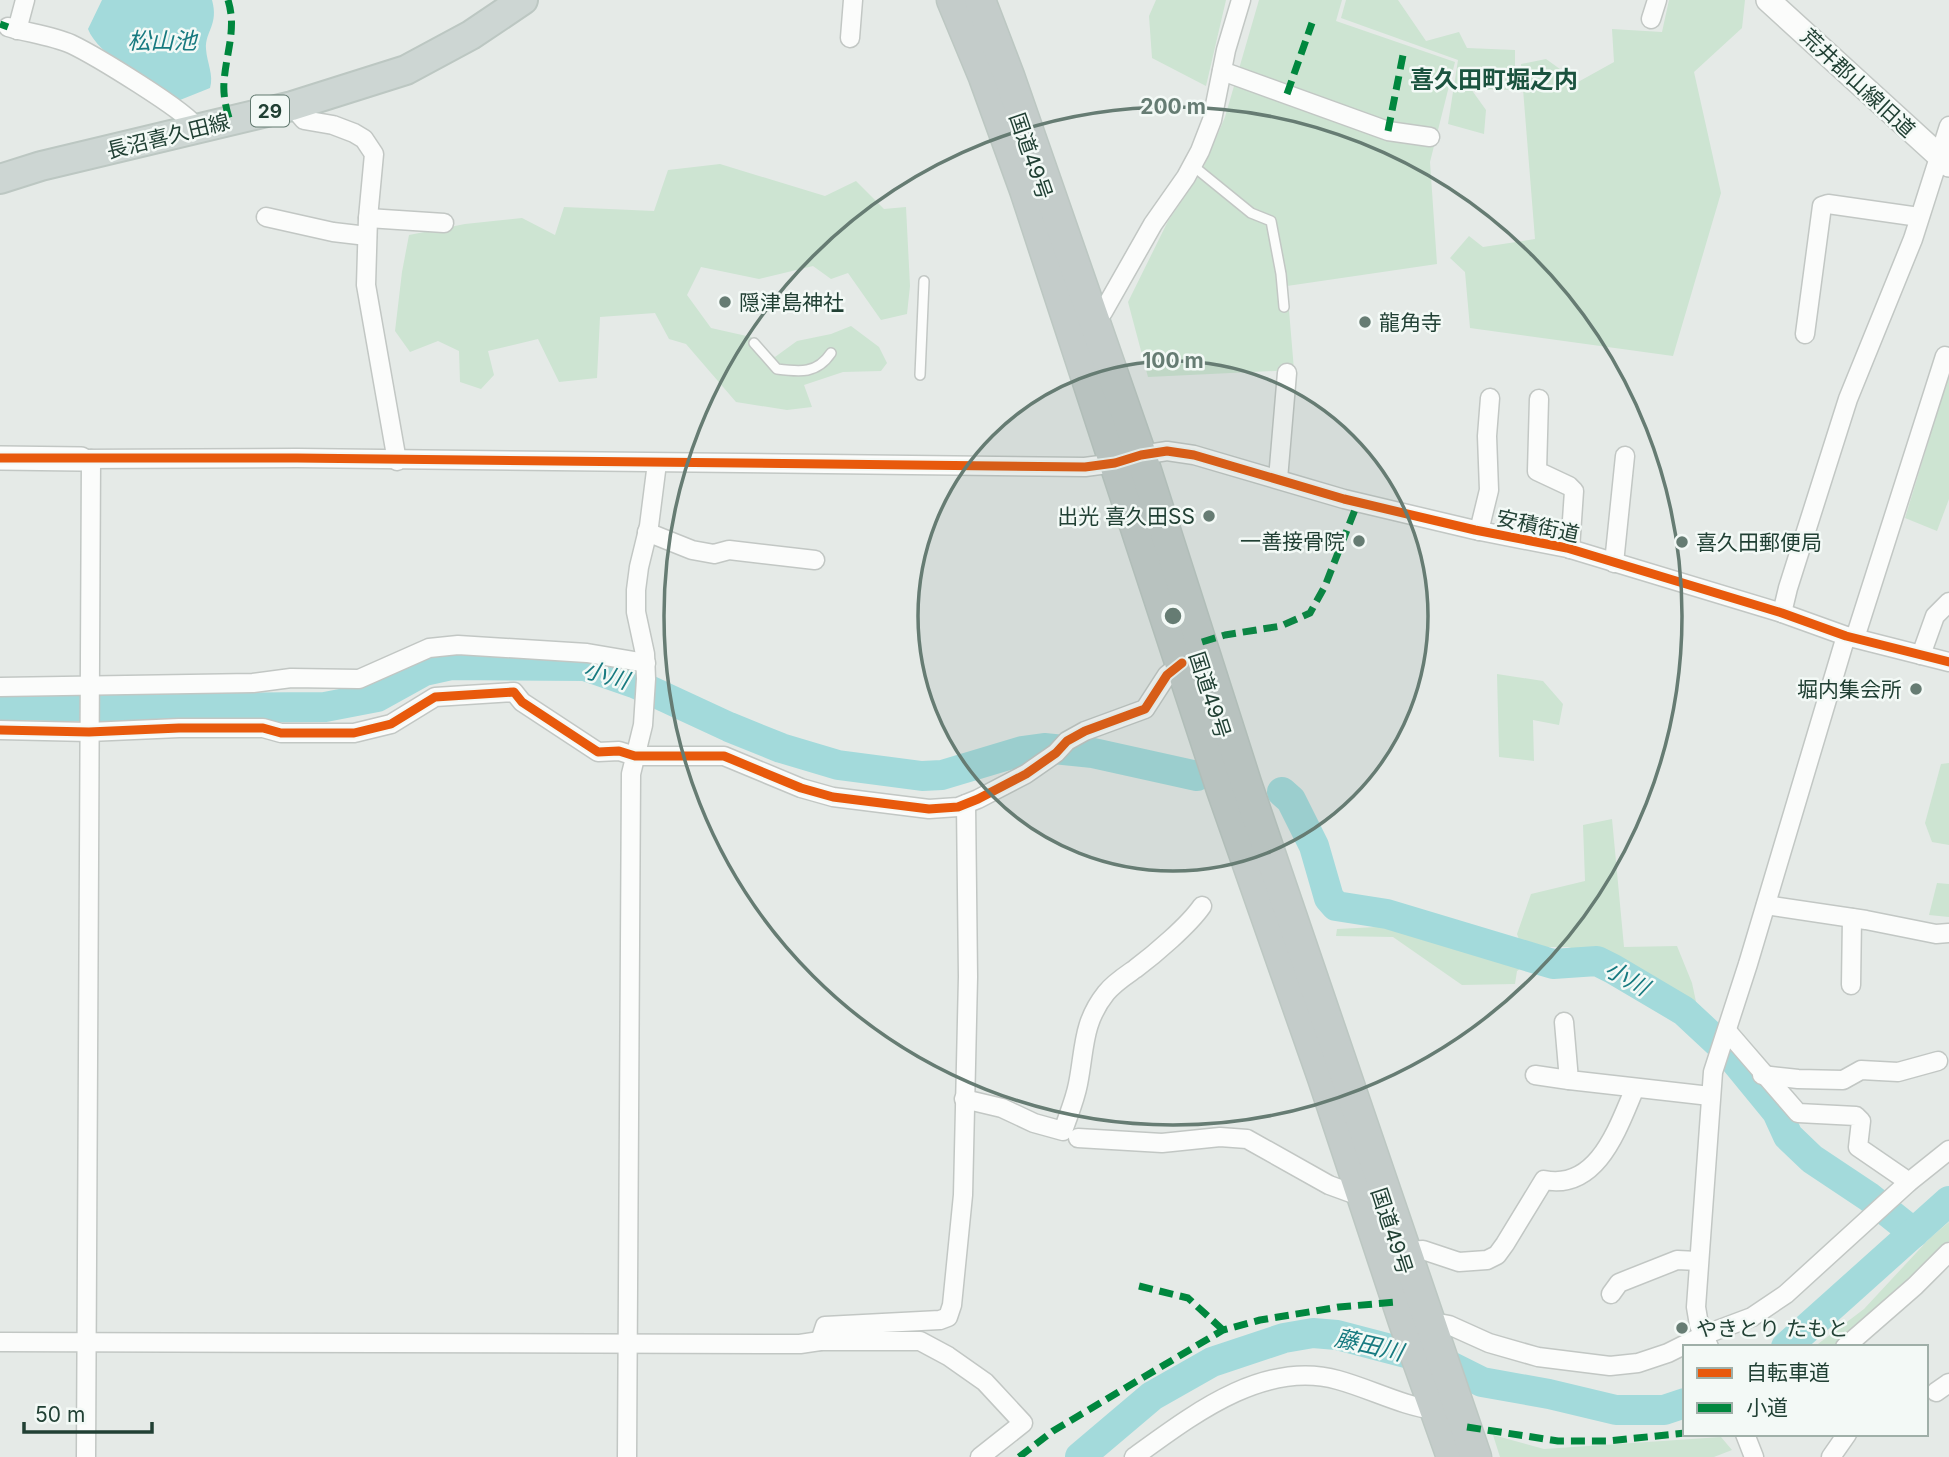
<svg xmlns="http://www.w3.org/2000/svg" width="1949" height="1457" viewBox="0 0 1949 1457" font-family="Inter,'Noto Sans JP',sans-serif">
	<rect width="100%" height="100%" fill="#e5eae7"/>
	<g fill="#cde4d2">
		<path d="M1156,0h70l-20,86 -54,-28 -3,-42z"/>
		<path d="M1259,0h83l-6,21 119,41 -25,100 7,102 -150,22 7,84 -146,7 -20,-75 40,-81 33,-48 24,-56z"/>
		<path d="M1346,0h52l28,41 33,-9 8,16 48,2v40l-44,-1 15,21 -2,24 -36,-10 10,-64 -117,-42z"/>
		<path d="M1669,0h76l-3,28 -48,44 27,121 -48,163 -203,-28 -5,-56 -15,-14 19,-22 14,11 52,-8 -14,-175 25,-5 32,23 36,-20 -2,-33 50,3z"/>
		<path d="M720,164l105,32 31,-15 28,28 22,-2 4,79 -3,28 -26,6 -33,-47 -17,6 -18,-13 -54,13 -58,-12 -14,28 24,33 40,9 24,20 22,-16 34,-7 20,-8 28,21 8,16 -6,8 -38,1 -39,13 8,22 -25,3 -51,-8 -50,-58 -17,-5 -14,-26 -55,4 -3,61 -38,4 -21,-43 -50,12 6,24 -13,14 -21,-7 -1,-31 -21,-10 -28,11 -15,-21 7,-59 7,-37 56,-11 57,-6 33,17 9,-28 90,4 14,-41z"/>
		<path d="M1949,374v125l-12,32 -32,-13z"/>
		<path d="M1497,674l46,7 20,23 -4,21 -26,-5 1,41 -35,-4z"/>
		<path d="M1949,763v82l-17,-3 -7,-19 16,-59z"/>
		<path d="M1612,819l12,128 53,-1 15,37 6,28 -36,-28 -66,-28 -28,-8h-23l-25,-5 -3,-8 14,-40 54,-13 -2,-56z"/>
		<path d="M1937,883l12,1v33l-20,-2z"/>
		<path d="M1399,922l128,42 -10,7 -2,13 -53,1 -69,-48 -57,-1 1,-7 40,-2z"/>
		<path d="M1949,1222v19l-33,37 -80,69h-22l50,-38 66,-71z"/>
		<path d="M1493,1435l51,14 177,-12 11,13 -18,7h-214z"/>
	</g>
	<path fill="#a3dadb" d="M102,0h110c7,25 -7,31 -6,49 1,14 8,26 4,39l-30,12 -9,-2c-23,-16 -73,-43 -83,-69z"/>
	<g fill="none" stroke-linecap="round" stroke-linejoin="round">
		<g stroke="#a3dadb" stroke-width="30">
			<path d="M0,705l163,3 162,-1 52,-10 47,-26 27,-6 134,1 49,17 95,44 52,21 57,17 84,11 20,-1 80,-24 22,-3 49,5 104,23"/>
			<path d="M1282,792l9,8 23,46 15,52 7,8 51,8 166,50 44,-3 16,8 71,42 43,40 50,61 11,24 24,23 57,38 45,36"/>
			<path d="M1786,1347l163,-146"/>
			<path d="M1080,1457l72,-61 60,-34 72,-24 29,-5 24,2 107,28 38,19 67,12 67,16h48l21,-7"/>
		</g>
		<defs>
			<g id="service">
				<path d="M1192,165l59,48 20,8 10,53 3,33"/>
				<path d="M754,343l23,26c23,3 40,5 54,-16"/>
				<path d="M920,375l4,-94"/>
			</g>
			<g id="minor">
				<path d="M1651,19l6,-19"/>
				<path d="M8,27c21,6 44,9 63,17 23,11 116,67 126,84"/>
				<path d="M17,30l8,-30"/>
				<path d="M850,38l3,-38"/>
				<path d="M1222,71l166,60 42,6"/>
				<path d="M292,106l12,14 29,5 21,8 10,6 10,15 -6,64 -2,67 31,176"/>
				<path d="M266,217l67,15 34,4"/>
				<path d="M368,218l76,5"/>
				<path d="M1094,319l9,-7 50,-88 33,-47 14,-26 12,-31 14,-70 15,-50"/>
				<path d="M1805,334l17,-128 6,-2 91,13"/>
				<path d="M1539,399l-2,72 32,15 5,5 -4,58"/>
				<path d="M81,459l216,-1 788,9 30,-4 26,-8 26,-4 27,4 150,44 131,31 92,18 215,65 64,23 103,26"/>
				<path d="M1278,479l9,-106"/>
				<path d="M1479,531l10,-41 -2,-54 3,-38"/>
				<path d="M647,532l45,18 22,4 15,-4 86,10"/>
				<path d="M1614,563l11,-107"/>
				<path d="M1782,613l6,-25 60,-189 65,-160 36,-113"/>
				<path d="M1855,638l90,-282"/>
				<path d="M1921,655l14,-39 14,-14"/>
				<path d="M0,687l253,-4 38,-5 68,1 70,-31 29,-3 129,8 59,10"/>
				<path d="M0,730l89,2 90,-4h84l18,5h73l37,-9 44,-27 79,-5 8,10 76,50 21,-1 16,5h89l77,32 32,9 96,12 29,-2 20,-8 48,-25 30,-21 11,-12 18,-10 60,-22 22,-34 15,-12"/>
				<path d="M1766,905l100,15 70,14 13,-1"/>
				<path d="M1851,985l1,-67"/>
				<path d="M1564,1022l5,58 141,16"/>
				<path d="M1727,1031l71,82 58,3 5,5 -3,26 51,35"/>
				<path d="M1535,1075l34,5"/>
				<path d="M1762,1075l36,4 45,1 18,-10 37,2 40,-11"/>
				<path d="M964,1099l38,9 32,15 29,8c5,-15 12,-31 15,-47 7,-35 4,-61 28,-91 8,-10 19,-17 29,-24 20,-15 54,-44 67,-63"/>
				<path d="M1078,1138l84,5 58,-6 27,2 82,46 33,12"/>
				<path d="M1405,1251l18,-1 36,12 28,-2 10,-5 8,-11 39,-64c54,11 74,-53 91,-92"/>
				<path d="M1611,1294l8,-11 58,-23 21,1"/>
				<path d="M1428,1321l21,4 40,18 49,14 72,9 28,-3 30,-10 36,-18 48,-18 34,-23 123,-112 40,-32"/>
				<path d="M820,1341l5,-15 115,-6 8,-3 4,-12 11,-110 5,-218 -2,-173"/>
				<path d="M0,1342l800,2 20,-3h100l28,15 37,26 38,41 -43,34"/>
				<path d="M1709,1347l-10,-22 -3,-18 17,-235 35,-108 98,-328"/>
				<path d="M1845,1347l70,-61 34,-34"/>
				<path d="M1936,1392l13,-9"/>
				<path d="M1745,1434l9,23"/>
				<path d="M86,1457l5,-998"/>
				<path d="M627,1457l4,-683 12,-49 3,-46 -1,-25 -9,-42v-22l3,-23 10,-41 8,-63"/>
				<path d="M1134,1457c57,-41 129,-98 204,-77 33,9 64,26 97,30"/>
				<path d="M1831,1457l16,-23"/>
			</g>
			<g id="tertiary">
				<path d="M1768,0l181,165"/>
				<path d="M0,458l81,1"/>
			</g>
			<path id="primary" d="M0,179l41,-13 251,-60 114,-36 65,-35 52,-35"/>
			<g id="trunk">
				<path d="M952,0l32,77 41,113 197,600 101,288 81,244 48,135"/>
				<path d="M980,0l29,76 132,379 105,328 230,674"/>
			</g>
		</defs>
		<use href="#service" stroke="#c2c7c4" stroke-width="12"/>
		<use href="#minor" stroke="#c2c7c4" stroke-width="21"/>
		<use href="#tertiary" stroke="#c2c7c4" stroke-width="26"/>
		<use href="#primary" stroke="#bcc7c2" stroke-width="32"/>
		<use href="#trunk" stroke="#bcc7c2" stroke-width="33"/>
		<use href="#service" stroke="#fbfcfb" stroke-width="9"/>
		<use href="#minor" stroke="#fbfcfb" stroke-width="18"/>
		<use href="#tertiary" stroke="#fbfcfb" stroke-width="23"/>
		<use href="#primary" stroke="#cdd6d3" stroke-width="28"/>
		<use href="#trunk" stroke="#c4ccca" stroke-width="30"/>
		<g stroke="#00873e" stroke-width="7" stroke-dasharray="14 7" stroke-linecap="butt">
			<path d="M228,0c9,29 -2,53 -4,82 -1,13 2,27 6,39"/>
			<path d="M0,24l8,3"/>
			<path d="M1287,94l25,-71"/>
			<path d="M1388,131l15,-76"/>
			<path d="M1202,642l23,-7 56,-9 29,-13 15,-27 33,-84"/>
			<path d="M1139,1286l49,12 35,32"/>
			<path d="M1467,1427l91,14h50l77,-8"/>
			<path d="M1019,1457l34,-26 170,-101 37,-10 79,-13 58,-5"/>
		</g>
		<defs>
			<g id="cycleway">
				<path d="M0,458h297l788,9 30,-4 26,-8 26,-4 27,4 150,44 131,31 92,18 215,65 64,23 103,26"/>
				<path d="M0,730l89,2 90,-4h84l18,5h73l37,-9 44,-27 79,-5 8,10 76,50 21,-1 16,5h89l77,32 32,9 96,12 29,-2 20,-8 48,-25 30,-21 11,-12 18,-10 60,-22 22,-34 15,-12"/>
			</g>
		</defs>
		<use href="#cycleway" stroke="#f3f9f6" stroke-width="13"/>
		<use href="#cycleway" stroke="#e8590c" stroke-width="9"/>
	</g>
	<circle cx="1173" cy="616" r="255" fill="#667c73" fill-opacity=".12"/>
	<g fill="none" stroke="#667c73" stroke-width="3.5">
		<circle cx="1173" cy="616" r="255"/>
		<circle cx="1173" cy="616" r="509"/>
	</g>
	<g fill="#667c73" stroke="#f3f9f6" stroke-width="2.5">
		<circle cx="725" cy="302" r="7"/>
		<circle cx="1365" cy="322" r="7"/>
		<circle cx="1209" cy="516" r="7"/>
		<circle cx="1359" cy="541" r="7"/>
		<circle cx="1682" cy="542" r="7"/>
		<circle cx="1916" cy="689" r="7"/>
		<circle cx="1682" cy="1328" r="7"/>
	</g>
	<g text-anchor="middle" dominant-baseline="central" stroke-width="5" stroke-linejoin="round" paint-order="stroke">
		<rect fill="#f3f9f6" stroke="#60786e" stroke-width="2" x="251" y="95.5" width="38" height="31" rx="5"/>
		<g font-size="19" font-weight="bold" fill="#214034">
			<text x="270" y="111">29</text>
		</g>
		<g font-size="21" fill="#214034" stroke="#f3f9f6">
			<text transform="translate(1858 83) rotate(43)">荒井郡山線旧道</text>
			<text transform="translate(168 136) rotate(-14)">長沼喜久田線</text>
			<text transform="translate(1031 156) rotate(71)">国道49号</text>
			<text transform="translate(1538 526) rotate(12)">安積街道</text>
			<text transform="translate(1210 695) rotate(72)">国道49号</text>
			<text transform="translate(1392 1231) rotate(72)">国道49号</text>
		</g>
		<g font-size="21" fill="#214034" stroke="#f3f9f6" text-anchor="start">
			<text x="739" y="302">隠津島神社</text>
			<text x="1379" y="322">龍角寺</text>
			<text x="1195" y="516" text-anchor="end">出光 喜久田SS</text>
			<text x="1345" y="541" text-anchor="end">一善接骨院</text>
			<text x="1696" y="542">喜久田郵便局</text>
			<text x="1902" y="689" text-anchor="end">堀内集会所</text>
			<text x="1696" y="1328">やきとり たもと</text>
		</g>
		<g font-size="23" font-style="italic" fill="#177a80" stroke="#f3f9f6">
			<text x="162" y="41">松山池</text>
			<text transform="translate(606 675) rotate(16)">小川</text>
			<text transform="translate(1627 978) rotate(29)">小川</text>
			<text transform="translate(1369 1345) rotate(13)">藤田川</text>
		</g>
		<g font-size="24" font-weight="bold" fill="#1b533f" stroke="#f3f9f6">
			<text x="1494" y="79">喜久田町堀之内</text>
		</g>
	</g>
	<circle cx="1173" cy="616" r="10" fill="#667c73" stroke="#f3f9f6" stroke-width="3.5"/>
	<g font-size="21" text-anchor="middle" font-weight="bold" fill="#667c73" stroke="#f3f9f6" stroke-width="5" stroke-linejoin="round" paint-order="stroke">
		<text x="1173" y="114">200 m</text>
		<text x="1173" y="368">100 m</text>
	</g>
	<rect x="1683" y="1345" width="245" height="91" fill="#f3f9f6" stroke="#9fafa8" stroke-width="2"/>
	<rect x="1697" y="1368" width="35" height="10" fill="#e8590c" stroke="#9fafa8" stroke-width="2"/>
	<text x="1746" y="1380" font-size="21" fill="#214034">自転車道</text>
	<rect x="1697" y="1403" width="35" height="10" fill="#00873e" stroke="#9fafa8" stroke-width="2"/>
	<text x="1746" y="1415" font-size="21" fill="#214034">小道</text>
	<path d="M24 1422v10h128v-10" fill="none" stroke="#214034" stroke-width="3.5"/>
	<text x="35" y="1422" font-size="21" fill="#214034" stroke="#f3f9f6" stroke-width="5" paint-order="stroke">50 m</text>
</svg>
